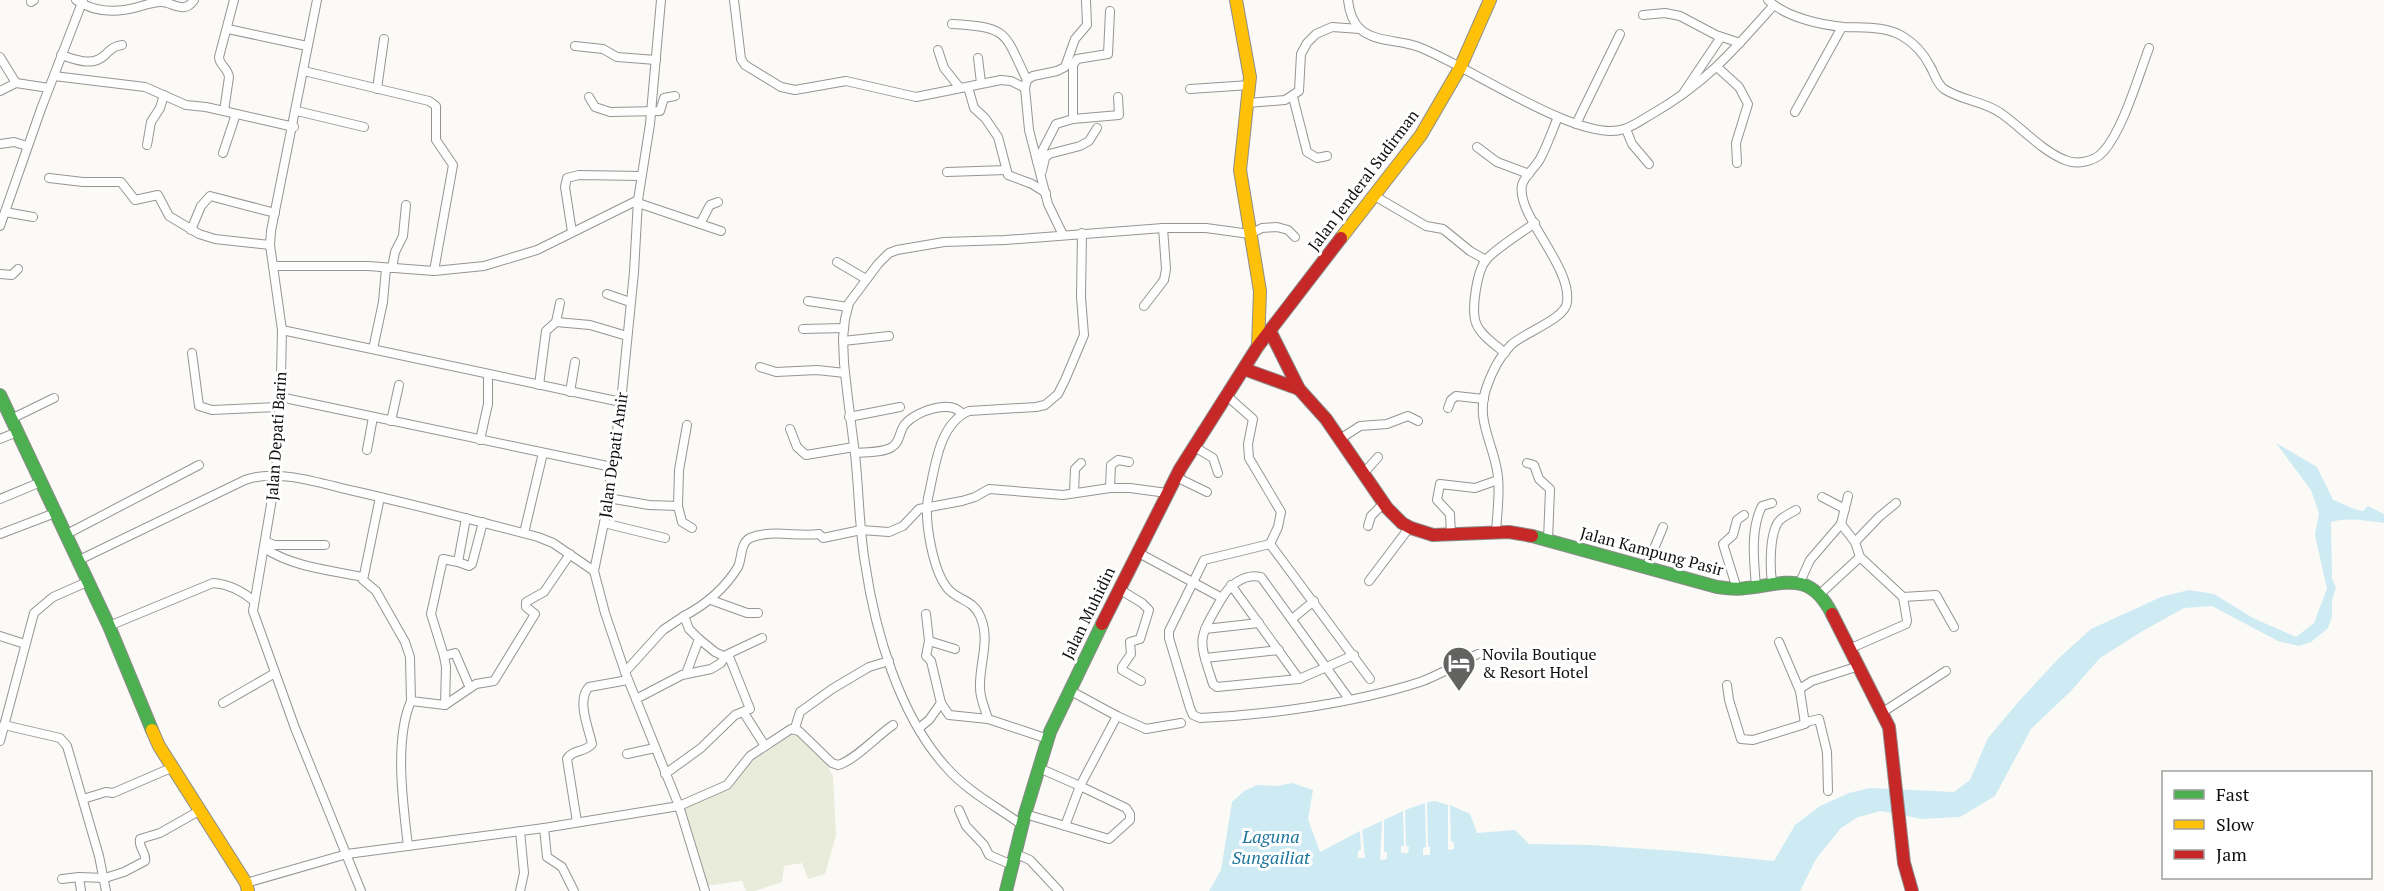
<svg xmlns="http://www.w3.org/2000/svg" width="2384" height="891" viewBox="0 0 2384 891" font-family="'PT Serif',serif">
	<rect width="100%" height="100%" fill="#fbfaf6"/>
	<path fill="#e9ecda" d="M791,729l28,21 14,26 3,59 -11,39 -17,5 -6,-16 -18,3 -2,16 -27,9h-9l-4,-10 -38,5 -25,-77 46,-23 25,-30z"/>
	<path fill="#ceebf4" d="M2276,443l41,24 16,33c10,3 19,10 30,11l5,-5 16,8v9c-19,-2 -34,-6 -53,-1l1,57 4,8 -4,13v17l-4,11 -17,14 -12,4 -21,-5 -66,-35 -28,2 -43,24 -41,26 -29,33 -40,38 -36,67 -35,21 -38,2 -41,-8 -23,6 -17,11 -25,31 -16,32h-591l12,-21 11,-68 12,-11 13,-6 20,1 15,-3 21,7 -5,29 12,33 40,-21 1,19 -3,1v7h7l-3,-28 20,-9 -2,39 7,-1v-7h-3v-32l19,-9 1,35h-3v7h7l1,-7h-3l-1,-36 20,-7 1,44 -3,1v7h7v-8h-2l-1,-45 8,-1 13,4v45l6,-1v-7h-3l-1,-37 20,9 7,19 38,-3 14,14 61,1 86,6 98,10 21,-36 25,-19 29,-13 21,-5 84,4 16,-12 18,-42 32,-38 39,-42 32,-29 70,-32 28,-7 25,4 39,24 43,19 18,-14 13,-34 -12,-54 4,-22 -8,-23z"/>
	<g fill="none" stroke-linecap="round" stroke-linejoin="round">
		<defs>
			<g id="street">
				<path d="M76,0c19,13 40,13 62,7 7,-2 15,-5 23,-5 12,0 23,13 33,-2"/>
				<path d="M317,0l-46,231 -1,14 12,85 -1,46 -5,99 -23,136 42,117 66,163"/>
				<path d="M661,0l-11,124 -12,76 -4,72 -13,130 -16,116 -11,53 11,42 20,59 54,134 26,85"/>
				<path d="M734,0l7,59 4,6 36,22 14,3 51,-9 70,16 85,-17 10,1 14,7"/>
				<path d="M1348,0c1,10 4,21 12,29 15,13 38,11 56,17 47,16 164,99 208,83 10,-3 19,-10 28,-15 54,-31 81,-63 121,-108"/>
				<path d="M1768,0c17,17 53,25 76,27 19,1 41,-1 58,9 12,7 22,18 28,30 5,8 6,17 14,23 18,12 41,12 58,25 20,14 40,37 63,46 11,5 29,2 38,-8 20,-22 35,-75 46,-104"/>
				<path d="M31,2l3,-2"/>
				<path d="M1643,15l22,-2 15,3 36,19 24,8"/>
				<path d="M952,24c58,3 52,9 75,56"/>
				<path d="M228,29l79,17"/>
				<path d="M575,46l28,3 14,8 39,3"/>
				<path d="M938,50l6,18 16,20"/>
				<path d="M61,55c16,5 31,12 44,0 6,-6 9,-9 17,-10"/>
				<path d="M0,57l16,26"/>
				<path d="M978,58l3,25"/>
				<path d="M1717,67l22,20 9,17 -12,39 1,20"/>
				<path d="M304,71l125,30 7,5v34l17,25 -19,106"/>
				<path d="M54,76l91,11 41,18 20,2 88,20"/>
				<path d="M968,87l6,21 11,10 13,19 10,38 24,9 14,9"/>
				<path d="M377,89l7,-50"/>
				<path d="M1190,89l60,-4"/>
				<path d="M0,91l16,-8 33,5"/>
				<path d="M1684,92l37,-55"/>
				<path d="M589,97l6,10 15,5 50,-1 4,-13 11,-2"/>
				<path d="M1293,97l14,55 10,6 10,-2"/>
				<path d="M1248,103l37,-3 14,-9 2,-37 6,-11 9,-9 16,-7 28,2"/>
				<path d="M224,111l5,-34c-1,-9 -10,-12 -10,-20l15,-57"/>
				<path d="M297,111l67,16"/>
				<path d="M1795,112l47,-85"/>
				<path d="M1073,119v-54l4,-6 31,-5 2,-43"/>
				<path d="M1576,124l44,-90"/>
				<path d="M1626,129l6,15 17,20"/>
				<path d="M0,144l14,-2 13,4"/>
				<path d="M147,145l4,-23 9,-14 4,-13"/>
				<path d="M1477,147l20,15 32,12"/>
				<path d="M223,153l13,-39"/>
				<path d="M1037,161l19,-37 17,-5 46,-4 -1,-18"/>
				<path d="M1042,171l3,-13 4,-4 31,-8 9,-5 8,-13"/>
				<path d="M947,172l59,-2"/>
				<path d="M49,178l34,4h38l14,18 23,-5 11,21 30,18 16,5 55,6"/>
				<path d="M1373,195l53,31 17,3 27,22 16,9"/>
				<path d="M638,203l83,28"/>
				<path d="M5,212l28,5"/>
				<path d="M700,224l10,-19 8,-3"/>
				<path d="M0,226l41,-117 42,-109"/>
				<path d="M191,230l10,-24 9,-10 65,17"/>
				<path d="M572,232l-7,-45 2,-9 12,-3 62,1"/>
				<path d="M1063,235l-15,-31 -19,-74 -4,-42 2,-8 6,-4 24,-5 8,-4 10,-28 12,-14 -1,-25"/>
				<path d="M837,262l29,17"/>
				<path d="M273,266h95l66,5 50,-5 53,-16 101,-50"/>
				<path d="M392,268l3,-16 8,-16 3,-31"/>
				<path d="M0,274l12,1 6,-6"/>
				<path d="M607,294l23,8"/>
				<path d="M808,301l40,6"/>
				<path d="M1144,306l20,-26 2,-11 -3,-41"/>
				<path d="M556,322l34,3 37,11"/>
				<path d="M803,329l41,-1"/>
				<path d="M282,330l339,72"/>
				<path d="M843,341l46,-5"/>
				<path d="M373,349l10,-47 3,-34"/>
				<path d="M192,353l7,53 13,4 67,-3"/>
				<path d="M1505,353c-9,-8 -25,-18 -29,-30 -5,-14 1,-52 10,-63 9,-11 36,-28 49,-37"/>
				<path d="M760,367l16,5 41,-2 28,3"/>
				<path d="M539,385l7,-54 10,-9 4,-19"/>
				<path d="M570,392l5,-30"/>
				<path d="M1226,395l27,24 -5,25 1,14 32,54 -3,15 -8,17"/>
				<path d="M280,397l332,70"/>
				<path d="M1448,408l3,-8 5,-4 28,3"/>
				<path d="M849,417l51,-10"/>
				<path d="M11,419l43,-21"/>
				<path d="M391,421l8,-36"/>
				<path d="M790,429l7,18 9,8 48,-8"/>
				<path d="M0,439l17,-7"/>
				<path d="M1340,439l20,-13 27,-2 21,-8 10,5"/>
				<path d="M480,440l8,-36v-30"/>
				<path d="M1193,446l20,12 5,15"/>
				<path d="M367,450l6,-33"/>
				<path d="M855,453c10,-1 28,0 37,-6 9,-5 7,-18 14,-24 11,-12 45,-24 56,-9"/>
				<path d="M1527,463l7,2 5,14 11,10 -2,51"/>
				<path d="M1364,473l14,-16"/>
				<path d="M1176,477l31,15"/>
				<path d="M1110,488l1,-23 7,-5 11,2"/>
				<path d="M1074,493l1,-24 6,-6"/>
				<path d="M380,497l-17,83 13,11 29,51 5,15 1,44 34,4 31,-21 18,-3 41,-67 -9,-7v-5l18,-10 26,-38"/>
				<path d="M1822,497l23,12"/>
				<path d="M608,498l41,7 29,1 4,16 10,6"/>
				<path d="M0,499l41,-17"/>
				<path d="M678,506l1,-36 8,-45"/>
				<path d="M466,518l-8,44 -15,-3 -12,55 13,42 11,-3 15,35"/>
				<path d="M604,523l61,15"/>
				<path d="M1841,524l14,18 5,15 43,40 33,-2 18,32"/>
				<path d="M1368,526l3,-10 12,-12"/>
				<path d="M1496,532c1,-18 4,-37 2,-55 -3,-31 -23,-56 -12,-88 5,-15 14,-33 25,-44 12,-12 55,-26 56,-43 5,-36 -51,-87 -45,-117 3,-10 13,-17 18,-26 7,-13 12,-28 18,-42"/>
				<path d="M524,533l19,-80"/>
				<path d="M0,534l55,-21"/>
				<path d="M65,535l134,-70"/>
				<path d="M1451,535l-1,-21 -13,-14 3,-16 35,4 23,-8"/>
				<path d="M265,541l9,4h51"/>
				<path d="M1855,542l24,-25 17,-14"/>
				<path d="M264,548c29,19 65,22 99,29"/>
				<path d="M1137,552l85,46c7,-12 22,-25 39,-21l88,122"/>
				<path d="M77,561l168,-81c31,-12 78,4 109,11 62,14 123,30 184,46l15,6 41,28"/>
				<path d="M458,562l11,4 3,-2 11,-42"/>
				<path d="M1646,568l17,-41"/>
				<path d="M1369,581l40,-53"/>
				<path d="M1772,582c-2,-14 -3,-51 8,-62 4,-4 11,-7 16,-10"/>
				<path d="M1800,582l10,-22 31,-36 7,-28"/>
				<path d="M1231,585l68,94"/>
				<path d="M1756,586c-2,-24 -6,-57 6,-80l10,-3"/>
				<path d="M1119,589l23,14 7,7 -9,29 -10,3 1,12 -9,13v3l19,11"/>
				<path d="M1737,589l-14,-45 10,-9 4,-15 7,-5"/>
				<path d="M1820,594l40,-37"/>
				<path d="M1222,598c-25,43 -24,39 -9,86l4,3 82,-8 55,-24"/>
				<path d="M711,600l36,13h11"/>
				<path d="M926,614l3,27 -3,15 5,5 10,42 8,12 39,4 60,20"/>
				<path d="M1292,619l22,-18"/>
				<path d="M109,626l104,-43c16,1 29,8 41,18"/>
				<path d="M1205,629l54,-6"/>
				<path d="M0,636l25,8"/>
				<path d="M929,641l26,8"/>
				<path d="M1849,649l57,-25 1,-3 -4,-24"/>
				<path d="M444,656l2,11 -1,38"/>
				<path d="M1205,658l74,-8"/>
				<path d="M625,672l38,-42 21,-14"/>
				<path d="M686,674l13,-35 -10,-10 -5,-13c21,-11 41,-28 54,-49 4,-8 2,-24 12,-29 22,-9 46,-1 69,-4l4,4 38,-8 28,2 14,-6 16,-17 43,-8 13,-4 14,-8 74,6 47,-7h20l37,5"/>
				<path d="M1370,679l-100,-135 -66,16 -35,71v7l21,70 3,7 7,3c68,-3 155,-15 220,-36 20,-7 39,-19 58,-28"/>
				<path d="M1727,685l2,15 12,39 12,1 52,-16 -5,-33 -21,-49"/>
				<path d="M1800,691l1,-3 11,-7 47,-15"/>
				<path d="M636,699l46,-24 29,-6 10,-6 5,-8 36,-17"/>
				<path d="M223,703l52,-30"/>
				<path d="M1883,712l63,-41"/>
				<path d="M744,713l21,33"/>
				<path d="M1117,716l29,13 35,-6"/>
				<path d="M988,719c-3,-10 -8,-21 -8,-31 -1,-25 11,-48 0,-72 -7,-16 -20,-15 -31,-26 -16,-17 -25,-69 -21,-92 7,-29 10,-74 41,-87l67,-4 9,-2 13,-11 7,-14 19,-45 -3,-38 1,-64"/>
				<path d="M1806,722l13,-3 8,33 1,39"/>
				<path d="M4,725l56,13 7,8 32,110 7,35"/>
				<path d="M795,728l5,-16 32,-23 37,-22 20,-6"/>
				<path d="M919,728l10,-8 12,-17"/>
				<path d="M0,741l34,-128 19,-16 34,-15"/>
				<path d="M627,754l28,-6"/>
				<path d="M1039,768l41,18 -15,40"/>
				<path d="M665,774l36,-26 34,-33 15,-6 -20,-50 -15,-7 -16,-13"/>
				<path d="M83,799l23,-7 7,1 58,-25"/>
				<path d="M959,810l7,16 18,19 5,10 23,10"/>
				<path d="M1025,814l84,25 21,-19v-6l-4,-6 -46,-22 37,-70 -48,-26"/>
				<path d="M577,822l-10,-63c5,-10 18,-6 25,-15 -3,-15 -16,-44 -3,-57l39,-7"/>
				<path d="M1022,825c-26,-19 -54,-33 -76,-58 -47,-52 -71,-136 -81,-204 -6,-36 -6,-73 -10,-109 -4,-31 -8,-61 -11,-91l-1,-25 2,-19 4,-16 29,-39 11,-11 8,-3 47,-8 61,-2 158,-12h43l44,6 12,-6 15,-1 11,3 7,7"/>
				<path d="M544,828l3,29 15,10 12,24"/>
				<path d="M408,846c-5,-42 -14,-106 3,-145"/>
				<path d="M1014,853l16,7 29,31"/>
				<path d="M62,879l17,-2"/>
				<path d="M246,883l101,-29 197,-26 135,-22 48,-21 23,-29 41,-27 8,2 33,32 6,2c16,-4 40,-30 55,-40"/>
				<path d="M81,891l-2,-14 26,1 19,-6 21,-11c2,-8 -7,-13 -5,-22l20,-6 39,-22"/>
				<path d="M520,891l4,-18 -4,-42"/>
			</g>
			<g id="fast">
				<path d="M0,395l109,231 43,104"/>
				<path d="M1532,536l185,51c10,1 19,3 29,1 39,-4 64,-18 86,26"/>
				<path d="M1006,891l19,-77 25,-82 52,-108"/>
			</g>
			<g id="slow">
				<path d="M1236,0l14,77 -10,93 20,121 -2,55"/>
				<path d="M1341,238l80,-103 39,-67 30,-68"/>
				<path d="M152,730l7,16 87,137 2,8"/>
			</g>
			<g id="jam">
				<path d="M1270,331l29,58 27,30 61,89 15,15 9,5 22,7 76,-3 23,4"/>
				<path d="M1244,369l55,20"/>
				<path d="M1832,614l57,113 15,136 8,28"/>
				<path d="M1102,624l78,-155 78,-123 83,-108"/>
			</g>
		</defs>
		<use href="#street" stroke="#969594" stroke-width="10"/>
		<use href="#fast" stroke="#8c8c8a" stroke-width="14"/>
		<use href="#slow" stroke="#8c8c8a" stroke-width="14"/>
		<use href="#jam" stroke="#8c8c8a" stroke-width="14"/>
		<use href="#street" stroke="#fefefe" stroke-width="8"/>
		<use href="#fast" stroke="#4caf50" stroke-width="12"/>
		<use href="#slow" stroke="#ffc107" stroke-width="12"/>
		<use href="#jam" stroke="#c62828" stroke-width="12"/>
	</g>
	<defs>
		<symbol id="hotel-pin" viewBox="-11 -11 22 30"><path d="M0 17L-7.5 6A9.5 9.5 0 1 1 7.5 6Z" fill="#626260" stroke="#fff"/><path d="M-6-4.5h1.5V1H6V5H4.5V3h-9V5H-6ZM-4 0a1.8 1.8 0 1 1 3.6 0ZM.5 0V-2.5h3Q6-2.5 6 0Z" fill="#fff"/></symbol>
	</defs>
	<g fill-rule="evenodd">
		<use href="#hotel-pin" x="1440" y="644" width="38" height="52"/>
	</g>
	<g text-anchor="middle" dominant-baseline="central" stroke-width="6" stroke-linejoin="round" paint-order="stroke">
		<g font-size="16" fill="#101010" stroke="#fff">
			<text transform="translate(1363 180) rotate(-53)">Jalan Jenderal Sudirman</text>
			<text transform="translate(276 436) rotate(-86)">Jalan Depati Barin</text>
			<text transform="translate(613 455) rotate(-82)">Jalan Depati Amir</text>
			<text transform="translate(1652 551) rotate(15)">Jalan Kampung Pasir</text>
			<text transform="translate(1088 613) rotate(-64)">Jalan Muhidin</text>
		</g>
		<g font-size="16" fill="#101010" stroke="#fff" text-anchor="start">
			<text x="1482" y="654">Novila Boutique<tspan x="1482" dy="18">&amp; Resort Hotel</tspan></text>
		</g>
		<g font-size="18" font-style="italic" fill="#1e749c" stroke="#fff">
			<text x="1271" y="836">Laguna<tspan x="1271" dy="21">Sungailiat</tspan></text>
		</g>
	</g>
	<rect x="2162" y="771" width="210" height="108" fill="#ffffff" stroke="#9f9f9f" stroke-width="1.5"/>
	<rect x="2174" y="790" width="30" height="9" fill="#4caf50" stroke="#9f9f9f" stroke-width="1.5"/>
	<text x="2216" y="801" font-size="18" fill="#101010">Fast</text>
	<rect x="2174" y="820" width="30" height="9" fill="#ffc107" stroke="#9f9f9f" stroke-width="1.5"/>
	<text x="2216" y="831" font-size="18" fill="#101010">Slow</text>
	<rect x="2174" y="850" width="30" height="9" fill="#c62828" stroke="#9f9f9f" stroke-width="1.5"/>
	<text x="2216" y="861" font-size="18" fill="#101010">Jam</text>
</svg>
